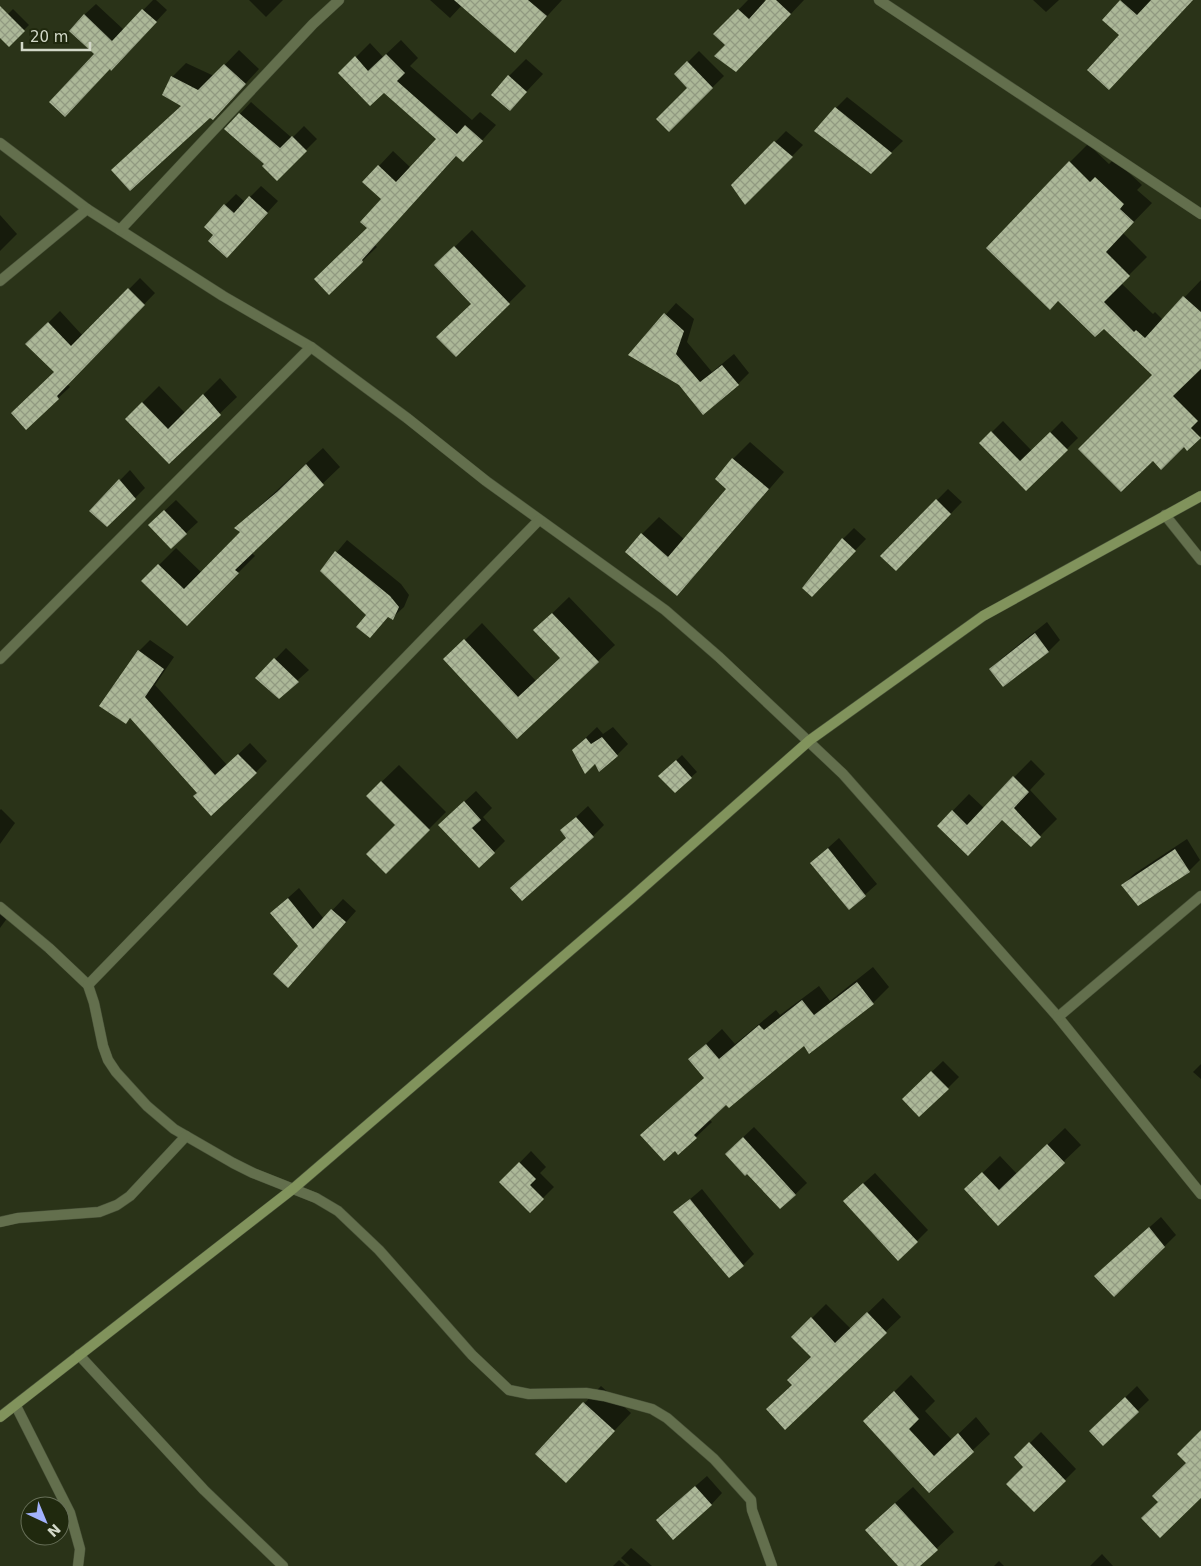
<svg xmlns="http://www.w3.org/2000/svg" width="1201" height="1566" viewBox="0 0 1201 1566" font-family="'DejaVu Sans',sans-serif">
	<defs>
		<pattern id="building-cross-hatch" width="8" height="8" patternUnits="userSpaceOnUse" patternTransform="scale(1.25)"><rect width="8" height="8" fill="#acb898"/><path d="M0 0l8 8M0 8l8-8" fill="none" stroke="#919a81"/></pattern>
	</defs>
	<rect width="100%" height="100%" fill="#2a3318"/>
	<g fill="#0007">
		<path d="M153,0h3l11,10 -45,48 -26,-4 -12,-39 12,-11 28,26z"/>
		<path d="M249,0h34l-17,17z"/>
		<path d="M430,0h132l-47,51 -53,-46 -12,13z"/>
		<path d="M748,0h16l2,2 1,-2h37l-51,54 -27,-9 -11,-11z"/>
		<path d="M1033,0h26l-13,12z"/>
		<path d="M1122,0h70l-72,35 -16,-15z"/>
		<path d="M13,9l16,16 -20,20 -9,-9v-14z"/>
		<path d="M401,40l17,18 -8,8 62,54 8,-8 16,13 -19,21 -20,9 -82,90 2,2 -48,46 40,-66 13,-28 -3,-33 14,-15 18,17 27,-30 -54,-47 -44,-18 30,-30 13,14z"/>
		<path d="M239,50l20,19 -46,50 -3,-3 -27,-10 -11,-29 14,-14 28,13z"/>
		<path d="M699,51l25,25 -55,54 20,-42 -13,-14z"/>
		<path d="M526,59l17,15 -33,35 -1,-33z"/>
		<path d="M847,97l56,44 -32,31 -35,-64z"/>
		<path d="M251,102l41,36 12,-12 13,13 -40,40 -12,-15 -39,-35z"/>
		<path d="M786,131l17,14 -57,58 -13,-18z"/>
		<path d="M1088,144l21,20 5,-5 28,26 -5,5 15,13 -29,30 24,24 -26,26 32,31 2,-2 8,8 38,-40v155l-14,14 -33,-74 -50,-48 -34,-165z"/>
		<path d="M261,186l17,15 -51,56 -12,-22 10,-30 11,-11 9,8z"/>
		<path d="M0,215l17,19 -17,17z"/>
		<path d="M472,230l54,56 -70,69 17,-52 -37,-38z"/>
		<path d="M140,278l15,15 -88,91 3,3 -44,41 30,-57 -29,-27 33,-33 23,25z"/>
		<path d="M676,303l18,16 -7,23 25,30 22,-18 15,19 -11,11h-58l-50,-29z"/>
		<path d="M220,378l17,19 -68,65 -43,-43 33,-33 26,27z"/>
		<path d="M1003,421l29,30 30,-30 16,17 -52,51 -45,-46z"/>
		<path d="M750,442l34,30 -91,105 -16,17 -35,-60 17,-17 26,23 43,-51 5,-30z"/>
		<path d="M323,448l17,19 -89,85 4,4 -68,68 -44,-43 33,-33 26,25 40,-41 -6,-4z"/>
		<path d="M130,470l15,18 -38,38 -17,-15z"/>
		<path d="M948,489l14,13 -66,68 -14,-14z"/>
		<path d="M176,500l22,22 -27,25 -10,-33z"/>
		<path d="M854,528l12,11 -43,45 -20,4 40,-49z"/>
		<path d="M347,540l54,44 8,11 -5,12 -12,11 -3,-2 -19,21 -2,-22 -47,-44z"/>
		<path d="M569,597l46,48 -98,92 -55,-94 20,-20 54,58 25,-23 -26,-28z"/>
		<path d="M1047,622l13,18 -11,11 -45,35 -13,-17 11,-11z"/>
		<path d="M150,640l24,17 -19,28 72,80 23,-22 17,18 -11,11 -58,21 -67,-75 -6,5 14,-72z"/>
		<path d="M286,648l23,22 -30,27 -22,-19z"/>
		<path d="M597,727l6,7 10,-7 15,17 -11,11 -21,7 -23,-12z"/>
		<path d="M682,755l15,17 -22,19 -10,-20z"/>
		<path d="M1031,760l14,14 -15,16 27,29 -26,26 -29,-26 -17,18 -47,-11 31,-32 15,14z"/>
		<path d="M399,765l47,47 -60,60 10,-47 -29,-29z"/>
		<path d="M476,791l16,17 -9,9 22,24 -11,11 -43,-38z"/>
		<path d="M588,806l16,19 -11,11 -81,52 55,-51 -5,-7z"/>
		<path d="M1,809l14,14 -15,21v-34z"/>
		<path d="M839,838l38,46 -28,25 -38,-46z"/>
		<path d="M1187,839l13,21 -11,11 -66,14 11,-11z"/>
		<path d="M299,888l25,31 19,-20 13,12 -57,64v-28l-28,-34z"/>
		<path d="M0,909l8,8 -8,11z"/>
		<path d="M873,967l16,20 -16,16 -63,49 -6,-7 -78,58 -17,16 3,3 -16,15 -38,-17 47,-43 -15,-18 32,-30 13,15 41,-34 4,5 39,-29 11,15z"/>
		<path d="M943,1061l16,16 -11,11h-33z"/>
		<path d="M1201,1064v15l-8,-7z"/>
		<path d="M754,1127l53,56 -26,25 -44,-65z"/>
		<path d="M1065,1128l16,17 -83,79 -32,-35 34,-33 17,18z"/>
		<path d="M531,1151l15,16 -6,6 14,14 -24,24 -29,-29z"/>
		<path d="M875,1173l53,57 -11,11 -61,-51z"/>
		<path d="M702,1189l52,65 -11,11 -68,-53z"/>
		<path d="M1161,1217l15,18 -62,61 -7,-31z"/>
		<path d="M883,1298l18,19 -116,111 8,-43 19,-28 -19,-20 33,-33 25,25z"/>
		<path d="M911,1375l24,26 -10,10 27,29 24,-23 14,17 -61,57 -47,-87z"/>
		<path d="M601,1386l30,27 -49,52 -46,-11z"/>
		<path d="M1137,1386l12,14 -46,44 -1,-24z"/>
		<path d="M1041,1432l35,37 -42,42 -9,-44 -9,-10z"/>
		<path d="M707,1476l15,17 -11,12 -42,4z"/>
		<path d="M913,1487l41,45 -36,34h-19l-15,-53z"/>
		<path d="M631,1548l21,18h-22l-9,-8z"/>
		<path d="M1102,1554l11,12h-23z"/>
		<path d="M619,1560l7,6h-13z"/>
		<path d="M999,1561l5,5h-10z"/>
	</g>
	<g fill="url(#building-cross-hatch)">
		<path d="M454,0h74l19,16 -32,37z"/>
		<path d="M766,0h10l15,14 -55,58 -22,-16 11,-11 -12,-11 25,-25 11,10z"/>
		<path d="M1120,0l17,15 14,-15h42l-84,90 -22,-20 32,-35 -17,-15z"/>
		<path d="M0,6l25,25 -16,16 -9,-9z"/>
		<path d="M142,9l15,13 -46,49 -1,-2 -45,48 -16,-15 45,-48 -25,-23 15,-17 28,27z"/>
		<path d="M386,54l19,19 -8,8 60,53 8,-9 18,16 -20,21 -7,-6 -94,104 1,2 -34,33 -15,-16 53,-51 -7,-6 21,-23 -19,-17 16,-17 18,17 40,-43 -52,-46 -14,13 -32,-33 17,-17 13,15z"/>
		<path d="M687,61l26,27 -44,44 -13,-13 31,-31 -13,-14z"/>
		<path d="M224,64l22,20 -33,36 -3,-2 -80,73 -19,-21 70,-64 -19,-11 9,-19 27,14z"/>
		<path d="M508,75l19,17 -17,19 -19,-16z"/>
		<path d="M835,107l57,46 -21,21 -57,-43z"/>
		<path d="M239,113l41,35 12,-12 15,15 -30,30 -15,-15 2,-2 -40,-35z"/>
		<path d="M774,141l19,16 -48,48 -14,-20z"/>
		<path d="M1069,161l21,21 5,-5 29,27 -4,5 14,13 -28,30 24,24 -26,26 30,30 2,-2 9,8 38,-42 18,16v57l-28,27 25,25 -7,7 10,10 -14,13 -3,-4 -23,23 -8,-9 -32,31 -43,-43 74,-74 -48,-46 -9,8 -37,-36 -8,9 -64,-62z"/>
		<path d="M249,196l19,17 -41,45 -19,-17 5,-6 -9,-8 20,-23 10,9z"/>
		<path d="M454,246l56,58 -54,53 -20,-20 35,-33 -37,-39z"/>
		<path d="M128,288l17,17 -88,91 2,3 -33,31 -15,-17 43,-41 -29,-28 23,-22 23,24z"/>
		<path d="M664,313l20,18 -8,23 24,28 22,-17 17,20 -36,30 -24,-30 -51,-30z"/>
		<path d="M203,394l18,21 -52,49 -44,-45 17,-17 26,27z"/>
		<path d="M991,431l29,30 30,-29 18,18 -42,41 -47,-48z"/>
		<path d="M732,458l37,31 -92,107 -52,-44 16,-19 27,24 58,-68 -11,-10z"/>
		<path d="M306,464l18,21 -89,85 4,3 -52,53 -46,-45 17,-17 26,25 56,-57 -6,-4 43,-36z"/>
		<path d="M119,479l17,20 -29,28 -18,-16z"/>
		<path d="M936,499l15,15 -55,57 -16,-15z"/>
		<path d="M164,510l23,24 -16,15 -23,-24z"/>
		<path d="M842,538l14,13 -44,46 -10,-9z"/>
		<path d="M335,551l55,45 9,11 -6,13 -5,-3 -18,21 -14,-11 10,-12 -46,-44z"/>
		<path d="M552,613l47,49 -82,77 -74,-80 21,-20 54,58 42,-39 -27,-28z"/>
		<path d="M1035,633l14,19 -46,35 -14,-18z"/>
		<path d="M138,650l26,19 -19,28 70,78 23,-21 19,19 -46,43 -18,-20 4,-3 -67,-75 -4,6 -27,-18z"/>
		<path d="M274,658l25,24 -20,17 -24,-21z"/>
		<path d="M602,737l16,19 -19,16 -4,-8 -10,10 -13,-24 14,-12 5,6z"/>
		<path d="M676,760l16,18 -17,15 -17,-17z"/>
		<path d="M1013,776l16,16 -15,16 27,29 -10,10 -29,-27 -34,36 -31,-30 15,-16 15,15z"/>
		<path d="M381,781l49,49 -44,44 -20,-20 29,-29 -29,-29z"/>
		<path d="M464,801l17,19 -9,8 23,25 -16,15 -41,-43z"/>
		<path d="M576,817l18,20 -72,64 -12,-13 56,-50 -6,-8z"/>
		<path d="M828,848l38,48 -17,14 -39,-47z"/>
		<path d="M1175,849l15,23 -52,34 -17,-21z"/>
		<path d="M288,898l25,31 18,-20 15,13 -58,66 -15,-14 25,-28 -28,-33z"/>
		<path d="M857,982l17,22 -65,50 -5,-8 -75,62 -3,-3 -32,30 3,3 -19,17 -3,-4 -11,10 -24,-26 64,-57 -16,-19 18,-15 13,15 40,-34 5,5 38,-30 12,15z"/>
		<path d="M931,1071l18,18 -30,28 -17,-18z"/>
		<path d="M743,1137l53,58 -16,14 -33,-35 -2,2 -20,-22z"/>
		<path d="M1047,1144l18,19 -67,63 -34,-37 18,-17 17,18z"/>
		<path d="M519,1162l17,17 -6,6 14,14 -14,14 -31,-31z"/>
		<path d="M863,1183l55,59 -20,19 -55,-60z"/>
		<path d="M690,1199l54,67 -15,12 -56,-66z"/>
		<path d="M1149,1227l16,20 -51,50 -20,-21z"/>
		<path d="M867,1312l20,21 -102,97 -19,-21 26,-24 -5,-5 24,-23 -20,-20 20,-20 24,26z"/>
		<path d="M894,1391l25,28 -10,10 25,27 24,-23 16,19 -45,41 -66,-72z"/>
		<path d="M1125,1397l14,15 -36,34 -14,-15z"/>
		<path d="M583,1402l32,29 -49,52 -31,-29z"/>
		<path d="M1201,1430v68l-41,40 -19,-20 17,-16 -6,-6 34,-33 -9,-9z"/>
		<path d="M1029,1442l37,39 -32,31 -28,-28 17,-17 -9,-10z"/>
		<path d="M695,1486l17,19 -39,35 -17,-20z"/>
		<path d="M895,1503l43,47 -18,16h-22l-33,-36z"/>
	</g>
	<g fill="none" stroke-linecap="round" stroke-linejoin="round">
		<defs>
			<g id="street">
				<path d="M879,0l322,214"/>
				<path d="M0,143l87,66 136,87 88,51 96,71 79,63 179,129 54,47 124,117 215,243 143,177"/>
				<path d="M120,230l193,-206 26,-24"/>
				<path d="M0,281l87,-72"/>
				<path d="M1165,515l36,45"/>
				<path d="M0,659l311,-312"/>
				<path d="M0,907l49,41 39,37 6,18 9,43 5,14 8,12 31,34 27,23 59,34 20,10 63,25 22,13 41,39 93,105 37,35 20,4 57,-1 18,3 48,13 15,9 47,41 37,41 1,10 20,56"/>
				<path d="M88,985l451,-465"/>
				<path d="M1058,1017l143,-121"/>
				<path d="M0,1222l18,-4 81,-6 18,-7 13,-9 56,-60"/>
				<path d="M79,1355l125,135 79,76"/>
				<path d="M16,1406l54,107 10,36 -2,17"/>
			</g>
			<path id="secondary" d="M0,1417l294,-229 335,-288 181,-160 173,-124 218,-120"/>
		</defs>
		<use href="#street" stroke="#485138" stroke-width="11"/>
		<use href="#secondary" stroke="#485138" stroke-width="11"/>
		<use href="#street" stroke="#636f4d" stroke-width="10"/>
		<use href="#secondary" stroke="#81935c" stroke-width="10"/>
	</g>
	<g transform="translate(45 1521) rotate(136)"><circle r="24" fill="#20290e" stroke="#676f58"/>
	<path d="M0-4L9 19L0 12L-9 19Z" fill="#a2b2fd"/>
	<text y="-8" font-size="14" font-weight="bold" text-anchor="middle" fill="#d2d8c8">N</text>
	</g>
	<path d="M22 42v8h68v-8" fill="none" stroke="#d2d8c8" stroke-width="2.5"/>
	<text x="30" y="42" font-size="15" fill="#d2d8c8" stroke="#20290e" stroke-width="4" paint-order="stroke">20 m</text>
</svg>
